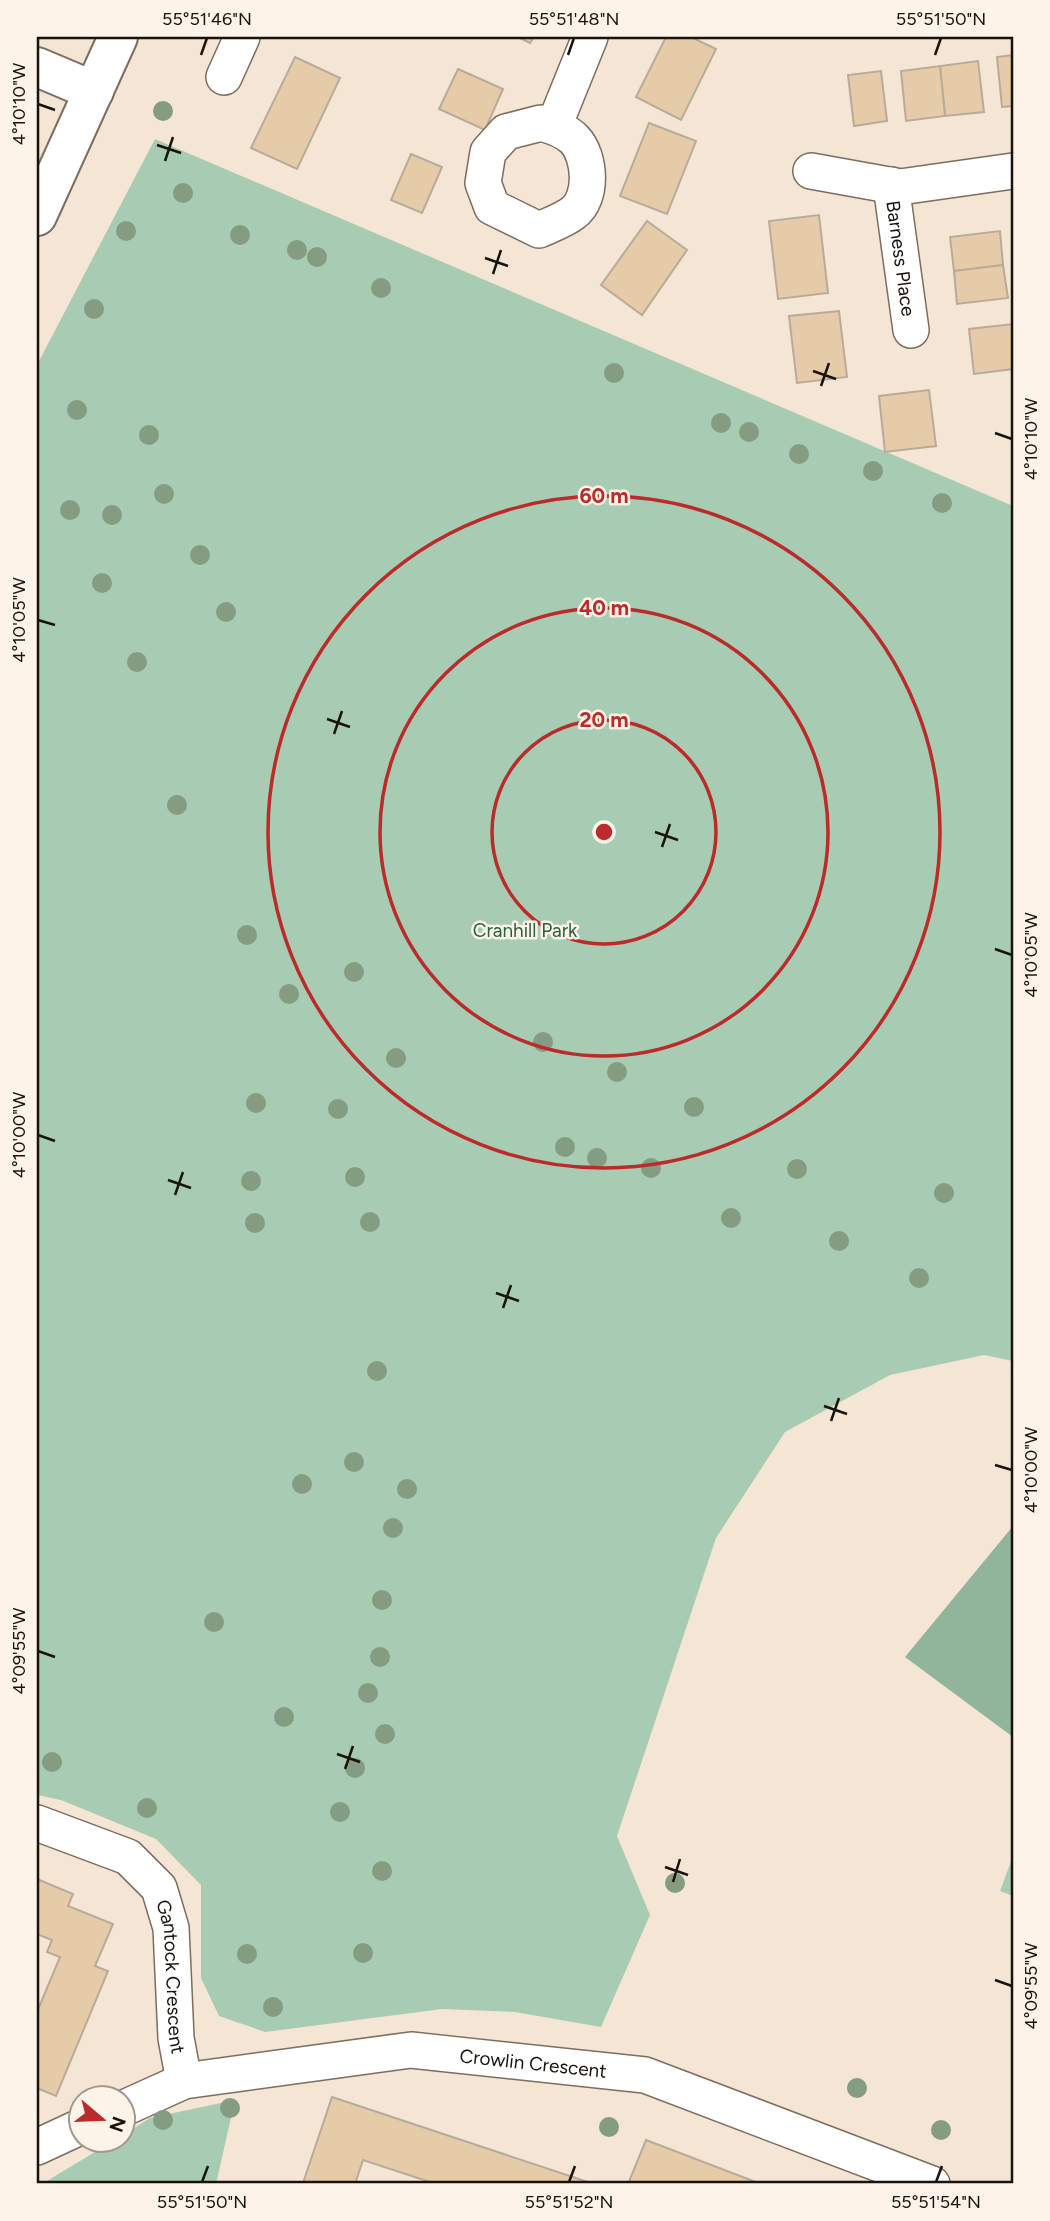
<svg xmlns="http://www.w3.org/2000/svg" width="1050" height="2221" viewBox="0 0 1050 2221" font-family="Figtree,sans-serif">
	<rect width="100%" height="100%" fill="#f5e5d4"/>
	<g fill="#a8cbb3">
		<path d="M155,139l858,367v855l-29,-6 -94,20 -105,57 -69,106 -99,298 33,79 -49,112 -86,-15 -73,-3 -177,23 -46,-16 -18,-38v-93l-45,-46 -95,-39 -24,-5v-1430z"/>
		<path d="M1013,1856v40l-13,-5z"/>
		<path d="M235,2100l-19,84h-174l71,-43 9,-1 1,-5 27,-17z"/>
	</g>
	<path fill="#90b59b" d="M1013,1526v211l-108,-80z"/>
	<g fill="#e5cba8" stroke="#b8ab9a" stroke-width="2">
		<path d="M518,37h16l-4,6z"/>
		<path d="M666,37h25l25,12 -35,71 -45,-23z"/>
		<path d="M1013,55v51l-11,1 -5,-50z"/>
		<path d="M295,57l45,21 -43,91 -46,-21z"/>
		<path d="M978,61l6,51 -39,4 -5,-50z"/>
		<path d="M940,66l5,50 -39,5 -5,-50z"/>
		<path d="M458,69l45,20 -18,41 -46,-21z"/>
		<path d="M881,71l6,50 -33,5 -6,-51z"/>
		<path d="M649,123l47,18 -29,73 -47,-18z"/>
		<path d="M411,154l31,13 -20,46 -31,-13z"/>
		<path d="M819,215l9,78 -50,6 -9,-78z"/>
		<path d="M647,221l40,29 -45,65 -41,-30z"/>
		<path d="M1000,231l3,34 -49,6 -4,-34z"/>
		<path d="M1003,265l5,33 -51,6 -3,-33z"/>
		<path d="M839,311l8,66 -50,6 -8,-67z"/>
		<path d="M1013,324v45l-39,5 -5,-45z"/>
		<path d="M929,390l7,56 -51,6 -6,-56z"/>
		<path d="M37,1879l36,15 -5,12 45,18 -18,42 13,5 -52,125 -19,-8v-76l23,-55 -13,-5 5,-12 -15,-6z"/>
		<path d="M332,2097l262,87h-158l-73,-24 -8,24h-48l-4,-1z"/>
		<path d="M646,2140l115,44h-133z"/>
	</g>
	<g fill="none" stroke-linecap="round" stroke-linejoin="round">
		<defs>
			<g id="street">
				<path d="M224,77l18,-40"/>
				<path d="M541,123c11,3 25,8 33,16 17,17 19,60 -1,74 -9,7 -23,12 -34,17l-47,-23 -9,-24 5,-31 18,-20z"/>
				<path d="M554,126l36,-89"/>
				<path d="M811,171l89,16 113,-16"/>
				<path id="s1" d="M891,185l20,145"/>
				<path id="s2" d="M37,1823l91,34 31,31 12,40 5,110 8,43"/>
				<path id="s3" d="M122,2109l62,-28 227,-31 234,25 287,109"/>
				<path d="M37,2147l43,-20"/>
			</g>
			<g id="primary">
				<path d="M37,67l57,24"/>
				<path d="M37,216l81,-179"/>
			</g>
		</defs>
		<use href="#street" stroke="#7c6d5f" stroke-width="38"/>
		<use href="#primary" stroke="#7c6d5f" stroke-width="42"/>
		<use href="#street" stroke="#fff" stroke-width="35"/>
		<use href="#primary" stroke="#fff" stroke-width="38"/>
	</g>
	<g fill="#839c82">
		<circle cx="163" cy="111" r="10"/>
		<circle cx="183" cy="193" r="10"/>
		<circle cx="126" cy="231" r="10"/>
		<circle cx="240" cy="235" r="10"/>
		<circle cx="297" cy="250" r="10"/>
		<circle cx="317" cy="257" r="10"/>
		<circle cx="381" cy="288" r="10"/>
		<circle cx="94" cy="309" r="10"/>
		<circle cx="614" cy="373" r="10"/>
		<circle cx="77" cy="410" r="10"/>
		<circle cx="721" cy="423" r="10"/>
		<circle cx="749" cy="432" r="10"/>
		<circle cx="149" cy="435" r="10"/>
		<circle cx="799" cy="454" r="10"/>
		<circle cx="873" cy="471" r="10"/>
		<circle cx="164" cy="494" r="10"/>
		<circle cx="942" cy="503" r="10"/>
		<circle cx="70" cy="510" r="10"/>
		<circle cx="112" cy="515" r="10"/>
		<circle cx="200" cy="555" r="10"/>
		<circle cx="102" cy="583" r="10"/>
		<circle cx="226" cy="612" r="10"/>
		<circle cx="137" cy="662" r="10"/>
		<circle cx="177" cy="805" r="10"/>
		<circle cx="247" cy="935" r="10"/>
		<circle cx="354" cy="972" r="10"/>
		<circle cx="289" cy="994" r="10"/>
		<circle cx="543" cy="1042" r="10"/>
		<circle cx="396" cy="1058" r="10"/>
		<circle cx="617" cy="1072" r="10"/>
		<circle cx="256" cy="1103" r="10"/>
		<circle cx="694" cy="1107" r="10"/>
		<circle cx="338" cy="1109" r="10"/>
		<circle cx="565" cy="1147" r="10"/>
		<circle cx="597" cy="1158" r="10"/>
		<circle cx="651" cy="1168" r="10"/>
		<circle cx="797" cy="1169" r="10"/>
		<circle cx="355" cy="1177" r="10"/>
		<circle cx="251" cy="1181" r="10"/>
		<circle cx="944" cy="1193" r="10"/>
		<circle cx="731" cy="1218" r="10"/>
		<circle cx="370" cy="1222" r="10"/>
		<circle cx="255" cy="1223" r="10"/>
		<circle cx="839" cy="1241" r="10"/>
		<circle cx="919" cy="1278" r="10"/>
		<circle cx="377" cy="1371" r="10"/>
		<circle cx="354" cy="1462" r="10"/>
		<circle cx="302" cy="1484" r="10"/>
		<circle cx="407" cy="1489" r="10"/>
		<circle cx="393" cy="1528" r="10"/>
		<circle cx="382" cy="1600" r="10"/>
		<circle cx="214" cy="1622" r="10"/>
		<circle cx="380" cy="1657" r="10"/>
		<circle cx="368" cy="1693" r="10"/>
		<circle cx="284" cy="1717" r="10"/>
		<circle cx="385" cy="1734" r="10"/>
		<circle cx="52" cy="1762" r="10"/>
		<circle cx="355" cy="1768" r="10"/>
		<circle cx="147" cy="1808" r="10"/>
		<circle cx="340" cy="1812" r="10"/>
		<circle cx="382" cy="1871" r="10"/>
		<circle cx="675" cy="1883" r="10"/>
		<circle cx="363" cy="1953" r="10"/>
		<circle cx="247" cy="1954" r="10"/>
		<circle cx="273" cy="2007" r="10"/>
		<circle cx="857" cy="2088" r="10"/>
		<circle cx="230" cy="2108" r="10"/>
		<circle cx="163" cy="2120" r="10"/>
		<circle cx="609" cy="2127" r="10"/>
		<circle cx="941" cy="2130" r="10"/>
	</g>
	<path fill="none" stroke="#18130d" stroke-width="2.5" d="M201,55l6,-17M568,55l6,-17M935,55l6,-17M38,104l17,6M157,145l24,8M165,161l8,-24M485,258l23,8M493,274l8,-24M813,371l23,8M821,386l8,-23M995,433l17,6M38,620l17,5M327,719l23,8M334,734l8,-23M655,832l23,8M662,847l8,-23M995,949l17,6M38,1135l17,6M168,1180l23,8M175,1195l8,-23M496,1293l23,8M503,1308l8,-23M824,1406l23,8M831,1421l8,-23M995,1465l17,5M38,1651l17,6M337,1754l23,8M345,1769l8,-23M665,1867l23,8M673,1882l7,-23M995,1980l17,6M202,2182l6,-16M569,2182l6,-16M936,2182l6,-16"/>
	<g fill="none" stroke="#ba2b29" stroke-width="3.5">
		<circle cx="604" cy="832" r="112"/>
		<circle cx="604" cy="832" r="224"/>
		<circle cx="604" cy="832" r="336"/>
	</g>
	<g text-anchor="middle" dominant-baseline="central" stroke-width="5" stroke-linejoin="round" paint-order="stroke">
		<g font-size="19" fill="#18130d" stroke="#fdf3e9">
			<text stroke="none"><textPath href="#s1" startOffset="74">Barness Place</textPath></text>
			<text stroke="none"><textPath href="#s2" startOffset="231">Gantock Crescent</textPath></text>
			<text stroke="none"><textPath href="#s3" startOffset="420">Crowlin Crescent</textPath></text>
		</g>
		<g font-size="19" fill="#26613e" stroke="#fdf3e9">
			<text x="525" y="930">Cranhill Park</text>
		</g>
	</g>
	<circle cx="604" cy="832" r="10" fill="#ba2b29" stroke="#fdf3e9" stroke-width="3.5"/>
	<g font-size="21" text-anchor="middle" font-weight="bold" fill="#ba2b29" stroke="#fdf3e9" stroke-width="5" stroke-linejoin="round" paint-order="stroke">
		<text x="604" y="503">60 m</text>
		<text x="604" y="615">40 m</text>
		<text x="604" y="727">20 m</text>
	</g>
	<rect width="1050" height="2221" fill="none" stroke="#fdf3e9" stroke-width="77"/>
	<g transform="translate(102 2119) rotate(109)"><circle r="33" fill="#fdf3e9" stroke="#a19991" stroke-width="2"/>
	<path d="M0-5L12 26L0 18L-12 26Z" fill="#ba2b29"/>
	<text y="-10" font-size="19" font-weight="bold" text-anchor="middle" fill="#18130d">N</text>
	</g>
	<rect x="38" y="38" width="974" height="2144" fill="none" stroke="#18130d" stroke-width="2.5"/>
	<g font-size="18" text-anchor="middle" fill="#18130d">
		<text x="207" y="25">55°51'46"N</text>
		<text x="574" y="25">55°51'48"N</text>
		<text x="941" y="25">55°51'50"N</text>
		<text transform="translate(19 104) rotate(-90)" y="6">4°10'10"W</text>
		<text transform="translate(1031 439) rotate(-90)" y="6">4°10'10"W</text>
		<text transform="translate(19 620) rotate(-90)" y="6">4°10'05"W</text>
		<text transform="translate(1031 955) rotate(-90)" y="6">4°10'05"W</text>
		<text transform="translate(19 1135) rotate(-90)" y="6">4°10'00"W</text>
		<text transform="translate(1031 1470) rotate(-90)" y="6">4°10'00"W</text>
		<text transform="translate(19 1651) rotate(-90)" y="6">4°09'55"W</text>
		<text transform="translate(1031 1986) rotate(-90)" y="6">4°09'55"W</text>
		<text x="202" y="2208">55°51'50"N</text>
		<text x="569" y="2208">55°51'52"N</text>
		<text x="936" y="2208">55°51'54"N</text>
	</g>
</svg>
